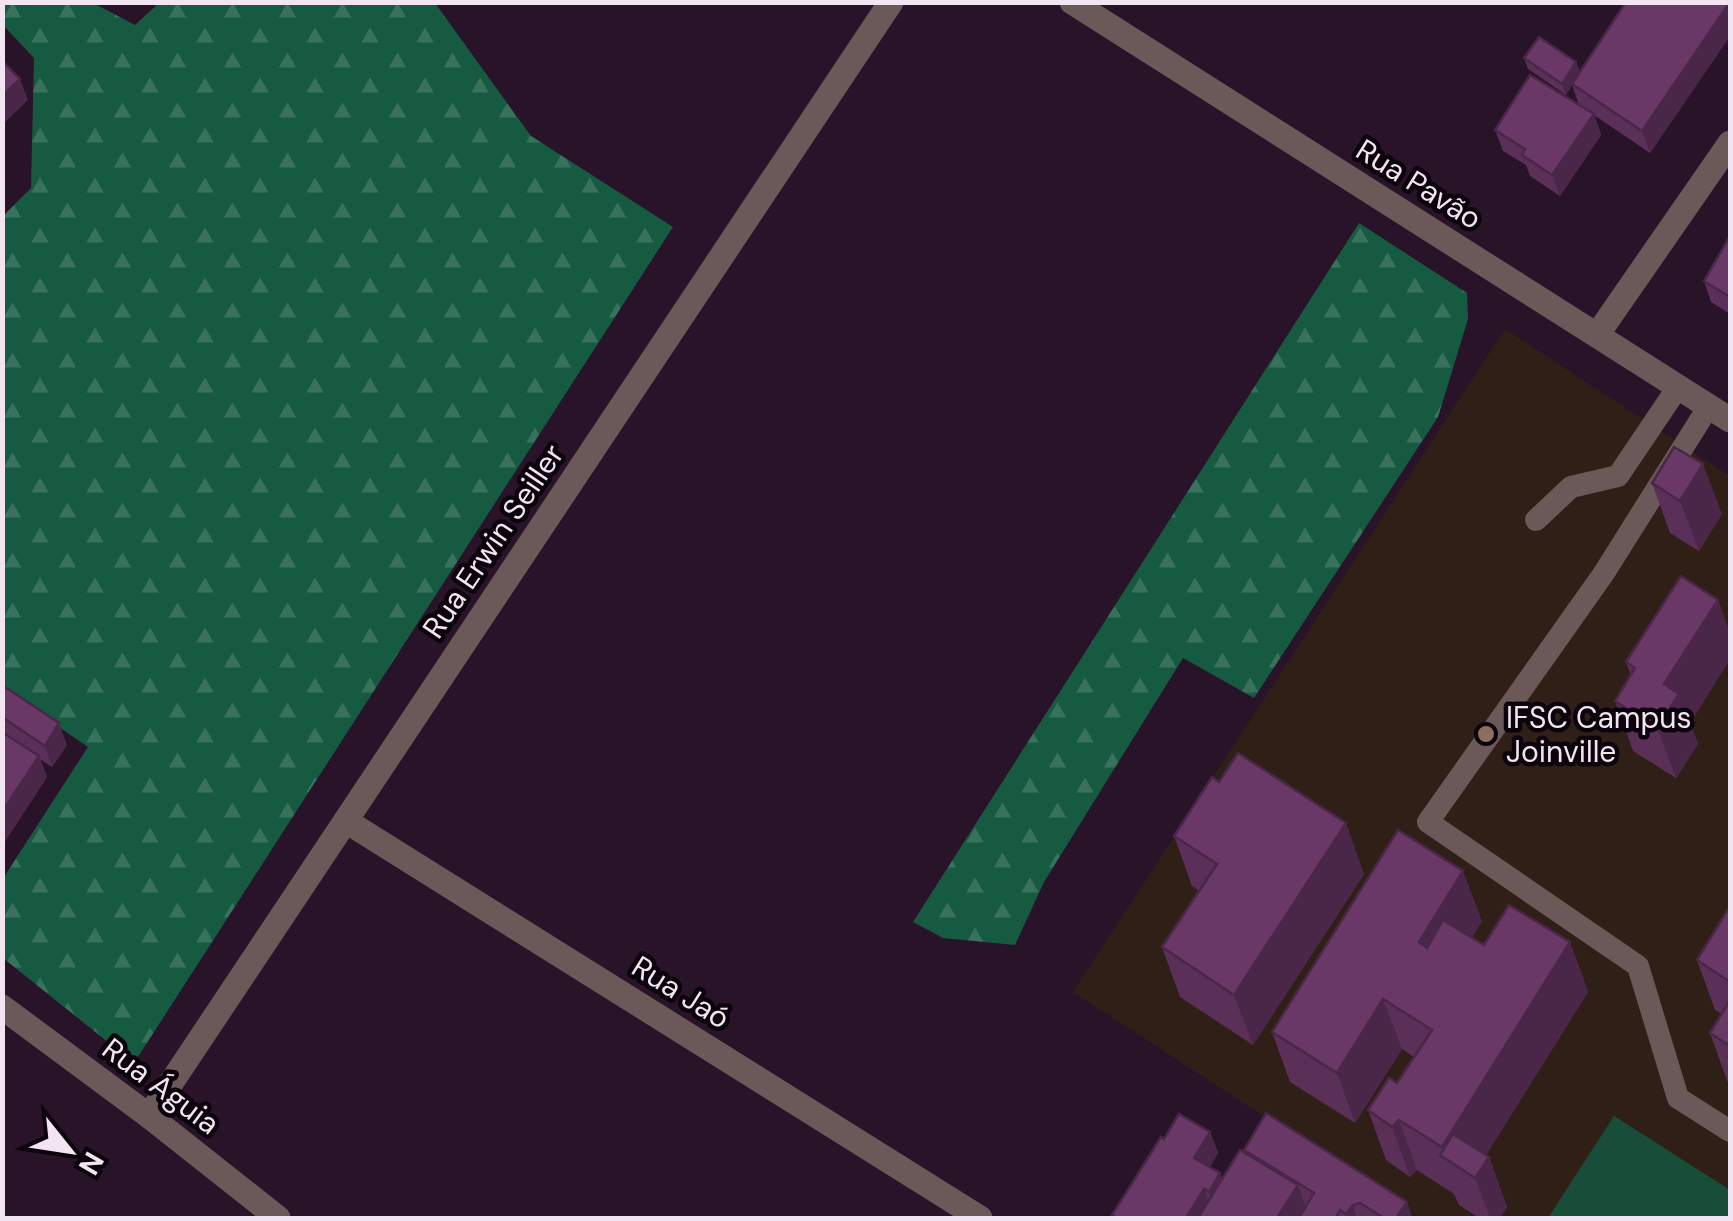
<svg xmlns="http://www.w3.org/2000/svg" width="1733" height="1221" viewBox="0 0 1733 1221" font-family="'DM Sans',sans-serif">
	<defs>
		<pattern id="forest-firs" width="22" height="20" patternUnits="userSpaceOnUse" patternTransform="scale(2.5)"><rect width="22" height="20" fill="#165a41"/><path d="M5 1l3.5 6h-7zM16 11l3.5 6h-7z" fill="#38725d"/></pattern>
	</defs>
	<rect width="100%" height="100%" fill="#291328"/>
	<path fill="#301f17" d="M1505,329l225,147v742h-310l-347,-226z"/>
	<path fill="#184d39" d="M1614,1116l116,74v28h-182z"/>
	<g fill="url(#forest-firs)">
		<path d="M3,3h90l42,22 24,-22h276l96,133 142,91 -539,836 -131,-105 -1,-78 86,-133 -85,-58v-473l28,-28 3,-130 -31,-33z"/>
		<path d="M1359,223l108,70 1,26 -30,98 -184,281 -71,-40 -139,224 -29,63 -72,-7 -30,-16z"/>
	</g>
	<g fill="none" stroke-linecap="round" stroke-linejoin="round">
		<g stroke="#6a5958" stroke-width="22">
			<path d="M1709,406l-105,167 -176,249 210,144 40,132 52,33"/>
			<path d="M1536,520l35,-33 47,-11 60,-89"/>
		</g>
		<g stroke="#6a5958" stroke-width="25">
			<path d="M1072,2l658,418"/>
			<path d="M1597,335l133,-192"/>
			<path d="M346,821l634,397"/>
			<path d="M149,1116l742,-1114"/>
		</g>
		<path stroke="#6a5958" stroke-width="25" d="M2,1007l147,109 129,102"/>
	</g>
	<g fill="#5a3059">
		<path d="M1730,2v34l-80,117 -56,-38 7,20 -41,61 -30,-20 -4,-11 -23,-14 -8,-21 84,-25 -7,-20 -6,10 -38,-26 -4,-11 52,4 4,10z"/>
		<path d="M1730,236v78l-19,-12 -7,-21z"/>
		<path d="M1652,483l70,31 -23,37 -29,-18z"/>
		<path d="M1718,600l12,34v25l-40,64 8,21 -22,34 -43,-27 -18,-50 16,-26 -5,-13z"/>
		<path d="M2,685l65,60 -15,22 -12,-8 7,18 -45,69z"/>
		<path d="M1219,782l145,92 -111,171 -73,-48 -18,-50 37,-56 -7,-5 -18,-50z"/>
		<path d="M1730,906v178l-2,-1 -18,-50 12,-19 -7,-4 -18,-50z"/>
		<path d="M1482,921l-10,16 12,8 86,-3 18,50 -102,163 3,2 18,50 -7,11h-21l-20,-13 -5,-11 -37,-24 -7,7 -24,-17 -18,-50 29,-27 17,-26 -12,-8 -47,74 -65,-41 -18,-50z"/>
		<path d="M1210,1132l8,21 -8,14 12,12 23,-26 -1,-3 169,68h-300l-1,-3 52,-76z"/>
	</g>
	<g fill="#4a2748">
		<path d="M1730,3v33l-80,117 -8,-22z"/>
		<path d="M1576,62l4,11 -14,22 -4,-11z"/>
		<path d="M20,79l8,21 -26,25v-29z"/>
		<path d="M1594,114l7,21 -41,61 -8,-21z"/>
		<path d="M1703,464l19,50 -23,37 -19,-50z"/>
		<path d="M1718,600l12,34v25l-40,64 8,21 -22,34 -19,-50 7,-44z"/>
		<path d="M59,723l8,22 -15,22 -7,-21z"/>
		<path d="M39,756l8,21 -45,69v-34z"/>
		<path d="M1346,823l18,51 -111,171 -19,-50z"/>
		<path d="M1463,871l19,50 -45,71 -18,-50z"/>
		<path d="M1570,942l18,50 -115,184 -27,-17 -4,-12z"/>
		<path d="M1383,999l19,50 -47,74 -18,-50z"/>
		<path d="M1399,1120l18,50 -7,7 -18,-50z"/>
		<path d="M1210,1132l8,21 -16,27 -8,-22z"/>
		<path d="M1489,1157l18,50 -7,11h-10l-15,-40z"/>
		<path d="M1220,1173l8,21 -11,20 -8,-22z"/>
		<path d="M1298,1185l11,30 -2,3h-30z"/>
		<path d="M1204,1189l8,22 -5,7h-21z"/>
		<path d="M1407,1202l6,16h-17z"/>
		<path d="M1353,1205l4,13h-9l-2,-4z"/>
	</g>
	<g fill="#693867" stroke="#4a2748" stroke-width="2.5">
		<path d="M1626,2h104l-88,129 -70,-47z"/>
		<path d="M1539,37l37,25 -14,22 -38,-26z"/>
		<path d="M2,61l18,18 -18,17z"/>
		<path d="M1530,75l64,39 -42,61 -30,-20 3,-6 -30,-19z"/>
		<path d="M1730,236v61l-26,-16z"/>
		<path d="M1674,447l29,17 -23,37 -28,-18z"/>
		<path d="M1681,576l37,24 -54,84 15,10 -22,34 -42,-27 20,-33 -9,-6z"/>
		<path d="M2,685l57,38 -14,23 -43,-29z"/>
		<path d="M2,732l37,24 -37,56z"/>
		<path d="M1238,753l108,70 -112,172 -72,-48 55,-83 -43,-28 38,-59 7,5z"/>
		<path d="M1398,830l65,41 -44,71 8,6 16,-28 41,25 25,-40 61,37 -128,205 -43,-27 -7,7 -24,-17 21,-32 8,5 35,-53 -49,-31 -46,74 -65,-41z"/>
		<path d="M1730,906v76l-33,-22z"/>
		<path d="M1730,1000v46l-20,-13z"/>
		<path d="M1266,1113l141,89 -11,16h-12l-24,-15 -7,2 -7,9 -6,-4 -4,8h-37l15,-25 -70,-43z"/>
		<path d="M1179,1114l31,18 -16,26 26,15 -11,19 -5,-3 -18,29h-69l-5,-3 49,-78 3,2z"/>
		<path d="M1453,1134l36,23 -14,21 -35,-23z"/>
		<path d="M1240,1150l58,35 -21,33h-79z"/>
	</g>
	<circle fill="#8d6e63" stroke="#0c040c" stroke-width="4" cx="1486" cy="734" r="10"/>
	<g text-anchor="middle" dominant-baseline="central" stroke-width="9" stroke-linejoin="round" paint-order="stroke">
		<g font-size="30" fill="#f3e4f2" stroke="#0c040c">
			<text transform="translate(1419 184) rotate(32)">Rua Pavão</text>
			<text transform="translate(493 541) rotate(-56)">Rua Erwin Seiller</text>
			<text transform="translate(681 992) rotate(32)">Rua Jaó</text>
			<text transform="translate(161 1086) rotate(37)">Rua Águia</text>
		</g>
		<g font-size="30" fill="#f3e4f2" stroke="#0c040c" text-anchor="start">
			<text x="1506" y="717">IFSC Campus<tspan x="1506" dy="34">Joinville</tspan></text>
		</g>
	</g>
	<rect width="1733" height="1221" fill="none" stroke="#f3e4f2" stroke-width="10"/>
	<g transform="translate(70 1151) rotate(120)" stroke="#0c040c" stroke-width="8" paint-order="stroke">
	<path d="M0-8L18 38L0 25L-18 38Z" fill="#f3e4f2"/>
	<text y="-15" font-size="28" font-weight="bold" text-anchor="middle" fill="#f3e4f2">N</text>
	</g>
</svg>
